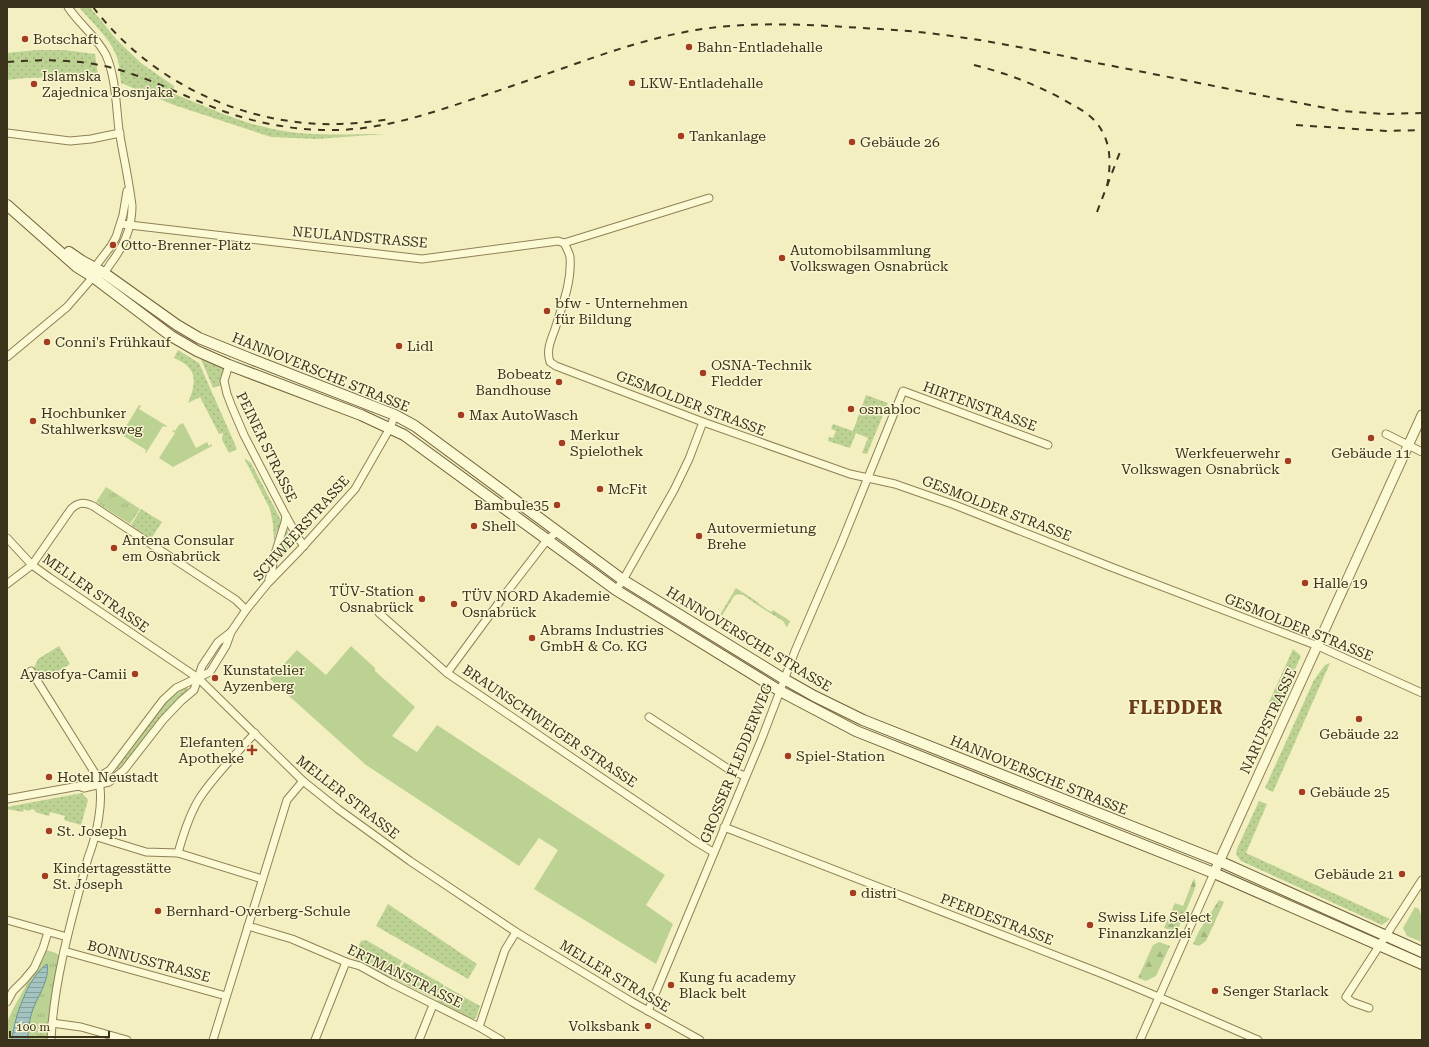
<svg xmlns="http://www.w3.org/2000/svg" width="1429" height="1047" viewBox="0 0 1429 1047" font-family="'Roboto Serif',serif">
	<defs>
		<pattern id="grass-dots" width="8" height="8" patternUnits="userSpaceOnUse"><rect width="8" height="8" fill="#bcd293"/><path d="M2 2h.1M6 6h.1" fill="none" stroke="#a2b57e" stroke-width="1.8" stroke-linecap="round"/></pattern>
		<pattern id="forest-firs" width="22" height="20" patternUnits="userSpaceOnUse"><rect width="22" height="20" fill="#bcd293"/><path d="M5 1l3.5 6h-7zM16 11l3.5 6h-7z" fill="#a2b57e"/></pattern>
		<pattern id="park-tufts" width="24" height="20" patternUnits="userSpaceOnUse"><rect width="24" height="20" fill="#bcd293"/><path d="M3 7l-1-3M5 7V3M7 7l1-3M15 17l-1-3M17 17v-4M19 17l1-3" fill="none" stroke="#a2b57e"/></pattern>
		<pattern id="water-rules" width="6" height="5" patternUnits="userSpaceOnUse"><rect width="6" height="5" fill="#a4c4c2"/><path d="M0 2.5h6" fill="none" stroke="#87a09d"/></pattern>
	</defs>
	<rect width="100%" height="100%" fill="#f3efc1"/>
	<g fill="url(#grass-dots)">
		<path d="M79,7h11l27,33 24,23 33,23 -2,7c33,13 66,29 101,36 36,8 75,5 111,5l-67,5 -46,-2 -97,-32 -53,-22c-1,-9 -1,-19 -5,-28 -6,-17 -25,-33 -37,-48z"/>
		<path d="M36,50h28l31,4 4,28 -31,-5 -42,1 -19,2v-27z"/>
		<path d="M178,350l21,13 38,86 -8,4 -7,-13 1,-7 -4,1 -19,-37 -12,6c9,-21 10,-35 -14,-45z"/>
		<path d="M201,359l23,10 -3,16 -8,3z"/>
		<path d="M866,395l22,8 -21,51 -5,-1 6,-15 -12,-5 -6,15 -22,-7 1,-4 4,1 3,-7 -5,-2 2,-5 20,7z"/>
		<path d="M244,458l7,5 31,59 -5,9 -3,10 -1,-17 -3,-15z"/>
		<path d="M141,509l21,13 -11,17 -20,-14z"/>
		<path d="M287,529l6,14 -1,3 -15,16z"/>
		<path d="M736,588l23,15v1l12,8 2,-2 17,11 -3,6 -4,-6 -21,-13 -19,-13 -5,-1 -4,2 -14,23 -2,-1z"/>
		<path d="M59,646l11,18 -28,17 -8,-13 4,-9z"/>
		<path d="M1293,649l8,7 -24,54 -5,-2 1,-4 -4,-2z"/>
		<path d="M1330,663l-57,129 -8,-4 49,-108 11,-15z"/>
		<path d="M185,687l3,2 -18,17 -51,63 -2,1 -1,-3 50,-65z"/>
		<path d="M82,793l6,7 -7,25 -17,-5 1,-4 -15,-4 -1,4 -14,-4v-2l-3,-1 -3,2 -5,-2 -1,3 -16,-3v-2z"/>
		<path d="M1259,801l8,3 -21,49 144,66 -8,6 -141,-64 -5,-7 1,-5z"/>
		<path d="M388,904l89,60 -9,15 -92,-53z"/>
		<path d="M366,940l36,21 -10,17 -39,-20 8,-17z"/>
		<path d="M404,962l40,23 -8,14 -42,-20z"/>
		<path d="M445,986l35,20 -4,12 -3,1 -36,-18z"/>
	</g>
	<g fill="url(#forest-firs)">
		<path d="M1194,878l2,6 -2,7 -17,41 -13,-4 11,-25 8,3z"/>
		<path d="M1219,900l5,2 -18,39 -7,5 -6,-2 6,-13z"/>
		<path d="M1159,942l11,4 -14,30 -10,5 -8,-3 15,-33z"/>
	</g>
	<g fill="url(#park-tufts)">
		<path d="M106,487l34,22 -10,15 -34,-22z"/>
		<path d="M46,950l10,3 4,3 -12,84h-41v-18l7,-15z"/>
	</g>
	<g fill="#bcd293">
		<path d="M139,405l2,1 -2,3 28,17 -1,1 -3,-1 -17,27h-1l1,-3 -27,-17 1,-2 2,2z"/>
		<path d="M183,423l13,25 11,-6 2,4 3,-2v2l-39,21 -14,-9 16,-25 -3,-2 1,-1 2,1 4,-6z"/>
		<path d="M351,646l24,22v3l40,36 -23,29 25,16 20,-27 228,150 -19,30 27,19 -17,40 -122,-75 24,-39 -19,-12 -20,28 -153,-101 -96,-86 27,-29 29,25z"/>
		<path d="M1415,907l4,2 3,9v24l-15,-6 -4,-8z"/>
	</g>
	<path fill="url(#water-rules)" stroke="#6a9493" d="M47,964c3,17 -10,32 -15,48 -3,9 -4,18 -4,28h-16c2,-22 16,-63 35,-76z"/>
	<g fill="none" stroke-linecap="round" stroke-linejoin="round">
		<defs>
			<g id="minor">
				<path d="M68,7c11,17 29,30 38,48 10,23 10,51 13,75 4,25 10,50 13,76 0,22 -8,40 -21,57 -3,4 -5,10 -10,11"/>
				<path d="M7,133l63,8 21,-2 29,-6"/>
				<path d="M121,224l301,35 136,-18 6,2 145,-45"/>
				<path d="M564,243c2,4 5,9 6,14 2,25 -8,49 -15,72 -4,11 -9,21 -5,33l6,4 147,56 147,52 45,10 60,21 156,62 207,79 104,47"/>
				<path d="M7,357l60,-50 26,-30 2,-10 16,-21 5,-9 7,-22 4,-24"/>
				<path d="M229,365l-5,16 3,13 5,13 12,28 42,81 11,20 7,10"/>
				<path d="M1386,434l36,18"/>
				<path d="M7,538l25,27 18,13 148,100 105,103 35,28 72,52 106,71 116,70 68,38"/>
				<path d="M269,579l3,-7 1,-12 12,-38 1,-6"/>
				<path d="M7,584l25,-19 39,-56c7,-7 13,-7 22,-3l143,94 10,10"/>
				<path d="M616,590l7,-10 51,-90 15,-31 14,-37"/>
				<path d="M379,613l68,60 251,170 15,9"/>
				<path d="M31,671l67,107c7,22 -2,59 -10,80 -16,60 -34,120 -37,182"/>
				<path d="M447,673l59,-80 41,-53 11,-9"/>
				<path d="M649,717l81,53 15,6"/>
				<path d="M79,786l5,2 25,-6 15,-12 39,-50 18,-19 13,-11 8,-24 16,-24 13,-10"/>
				<path d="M7,799l72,-13c8,-7 22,-9 31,-16l53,-70 13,-12 34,-16 16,-26 5,-14 15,-22 22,-27 32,-33 55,-61 35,-61 5,-13"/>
				<path d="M724,827l366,142c57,22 112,47 168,71"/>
				<path d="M94,836l52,16 32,1 84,26"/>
				<path d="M178,853c5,-18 12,-41 23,-57 15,-22 35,-42 54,-63"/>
				<path d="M7,920l60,17"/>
				<path d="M248,926l44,13 54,23 14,4 31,17 88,44 22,13"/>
				<path d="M64,951l162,45"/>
				<path d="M7,1002l6,-11 11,-11 10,-12 9,-20 5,-16"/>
				<path d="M1369,1008l-17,-6 -6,-5 76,-117"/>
				<path d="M648,1011l114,-273 18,-47 15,-40 46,-107 62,-153 145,54"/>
				<path d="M52,1023l29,4 46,13"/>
				<path d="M479,1027l26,-77 11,-18"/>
				<path d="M213,1040l74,-240 16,-19"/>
				<path d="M315,1040l31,-78"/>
				<path d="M419,1040l14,-35"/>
				<path d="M1140,1040l74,-167"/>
			</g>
			<path id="tertiary" d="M1214,873l208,-458"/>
			<g id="secondary">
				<path d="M7,205l70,62 16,10 78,59 26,15 32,14 132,50 43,20 212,155 164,101 76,40 358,142 208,91"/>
				<path d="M69,252l13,9 22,12 73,52 22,13 52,21 144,56 20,11 208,154 161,99 30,17 49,24 356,141 203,91"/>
			</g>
		</defs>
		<use href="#minor" stroke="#8e8156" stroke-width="9"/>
		<use href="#tertiary" stroke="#8e8156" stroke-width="11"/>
		<use href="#secondary" stroke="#706139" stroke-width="12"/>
		<use href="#minor" stroke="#fcf9d5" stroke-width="7"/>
		<use href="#tertiary" stroke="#fcf9d5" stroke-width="9"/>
		<use href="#secondary" stroke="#fcf9d5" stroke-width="10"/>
		<g stroke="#3c331c" stroke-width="2" stroke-dasharray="7 7" stroke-linecap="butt">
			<path d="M93,7c49,64 123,105 203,115 31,4 63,2 94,-3"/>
			<path d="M7,62c39,-3 78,-3 116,9 39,12 76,33 115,45 33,10 67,15 102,14 46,-2 89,-16 133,-31 28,-9 56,-19 85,-29 45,-16 90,-32 138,-40 50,-8 100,-6 151,-3 30,2 59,3 89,7 52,6 104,17 156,28 83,16 166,33 249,49l42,3 39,-1"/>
			<path d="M974,65c32,8 61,19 90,35 16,9 31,16 39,33 9,17 7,37 4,54"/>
			<path d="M1296,125l90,6 36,-1"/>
			<path d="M1097,212l23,-60"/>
		</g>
	</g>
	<g fill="#a43d1f" stroke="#f9f7d1" stroke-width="1.5">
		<circle cx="25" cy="39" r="4"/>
		<circle cx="689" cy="47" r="4"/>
		<circle cx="632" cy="83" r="4"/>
		<circle cx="34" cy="84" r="4"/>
		<circle cx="681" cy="136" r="4"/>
		<circle cx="852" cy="142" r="4"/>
		<circle cx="113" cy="245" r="4"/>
		<circle cx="782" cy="258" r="4"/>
		<circle cx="547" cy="311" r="4"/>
		<circle cx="47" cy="342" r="4"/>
		<circle cx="399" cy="346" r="4"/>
		<circle cx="703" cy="373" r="4"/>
		<circle cx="559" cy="382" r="4"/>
		<circle cx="851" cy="409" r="4"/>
		<circle cx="461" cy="415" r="4"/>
		<circle cx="33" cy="421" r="4"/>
		<circle cx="1371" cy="438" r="4"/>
		<circle cx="562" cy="443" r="4"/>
		<circle cx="1288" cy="461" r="4"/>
		<circle cx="600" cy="489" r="4"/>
		<circle cx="557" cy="505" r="4"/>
		<circle cx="474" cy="526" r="4"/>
		<circle cx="699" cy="536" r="4"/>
		<circle cx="114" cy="548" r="4"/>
		<circle cx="1305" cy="583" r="4"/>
		<circle cx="422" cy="599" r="4"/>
		<circle cx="454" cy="604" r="4"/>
		<circle cx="532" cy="638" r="4"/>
		<circle cx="135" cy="674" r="4"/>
		<circle cx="215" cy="678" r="4"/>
		<circle cx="1359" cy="719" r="4"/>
		<path d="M250 744h4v4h4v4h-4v4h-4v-4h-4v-4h4z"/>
		<circle cx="788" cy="756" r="4"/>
		<circle cx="49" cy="777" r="4"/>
		<circle cx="1302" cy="792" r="4"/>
		<circle cx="49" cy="831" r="4"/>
		<circle cx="1402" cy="874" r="4"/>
		<circle cx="45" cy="876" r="4"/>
		<circle cx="853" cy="893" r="4"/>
		<circle cx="158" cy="911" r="4"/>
		<circle cx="1090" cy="925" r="4"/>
		<circle cx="671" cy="985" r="4"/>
		<circle cx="1215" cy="991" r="4"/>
		<circle cx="648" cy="1026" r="4"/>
	</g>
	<g text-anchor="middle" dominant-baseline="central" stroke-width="3" stroke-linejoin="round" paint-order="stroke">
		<g font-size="14" fill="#3c331c" stroke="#f9f7d1" text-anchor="start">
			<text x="33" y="39">Botschaft</text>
			<text x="697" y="47">Bahn-Entladehalle</text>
			<text x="42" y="76">Islamska<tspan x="42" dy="16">Zajednica Bosnjaka</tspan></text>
			<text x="640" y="83">LKW-Entladehalle</text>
			<text x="689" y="136">Tankanlage</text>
			<text x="860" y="142">Gebäude 26</text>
			<text x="121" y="245">Otto-Brenner-Platz</text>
			<text x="790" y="250">Automobilsammlung<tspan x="790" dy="16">Volkswagen Osnabrück</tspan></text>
			<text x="555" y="303">bfw - Unternehmen<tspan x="555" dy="16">für Bildung</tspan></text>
			<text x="55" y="342">Conni's Frühkauf</text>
			<text x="407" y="346">Lidl</text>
			<text x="711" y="365">OSNA-Technik<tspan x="711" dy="16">Fledder</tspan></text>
			<text x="551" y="374" text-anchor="end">Bobeatz<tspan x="551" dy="16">Bandhouse</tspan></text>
			<text x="859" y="409">osnabloc</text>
			<text x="41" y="413">Hochbunker<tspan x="41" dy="16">Stahlwerksweg</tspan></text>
			<text x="469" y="415">Max AutoWasch</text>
			<text x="570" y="435">Merkur<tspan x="570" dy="16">Spielothek</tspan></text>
			<text x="1280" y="453" text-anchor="end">Werkfeuerwehr<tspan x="1280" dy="16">Volkswagen Osnabrück</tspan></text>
			<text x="1371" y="453" text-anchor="middle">Gebäude 11</text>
			<text x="608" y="489">McFit</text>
			<text x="549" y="505" text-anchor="end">Bambule35</text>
			<text x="482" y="526">Shell</text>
			<text x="707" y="528">Autovermietung<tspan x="707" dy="16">Brehe</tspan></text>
			<text x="122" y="540">Antena Consular<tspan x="122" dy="16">em Osnabrück</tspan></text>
			<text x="1313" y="583">Halle 19</text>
			<text x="414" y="591" text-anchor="end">TÜV-Station<tspan x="414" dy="16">Osnabrück</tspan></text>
			<text x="462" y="596">TÜV NORD Akademie<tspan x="462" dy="16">Osnabrück</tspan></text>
			<text x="540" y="630">Abrams Industries<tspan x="540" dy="16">GmbH &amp; Co. KG</tspan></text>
			<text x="223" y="670">Kunstatelier<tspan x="223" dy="16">Ayzenberg</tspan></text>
			<text x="127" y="674" text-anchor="end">Ayasofya-Camii</text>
			<text x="1359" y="734" text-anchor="middle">Gebäude 22</text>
			<text x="244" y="742" text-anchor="end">Elefanten<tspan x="244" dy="16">Apotheke</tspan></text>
			<text x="796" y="756">Spiel-Station</text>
			<text x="57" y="777">Hotel Neustadt</text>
			<text x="1310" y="792">Gebäude 25</text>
			<text x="57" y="831">St. Joseph</text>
			<text x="53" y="868">Kindertagesstätte<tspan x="53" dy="16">St. Joseph</tspan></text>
			<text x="1394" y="874" text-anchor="end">Gebäude 21</text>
			<text x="861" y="893">distri</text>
			<text x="166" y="911">Bernhard-Overberg-Schule</text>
			<text x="1098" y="917">Swiss Life Select<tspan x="1098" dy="16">Finanzkanzlei</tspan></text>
			<text x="679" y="977">Kung fu academy<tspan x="679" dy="16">Black belt</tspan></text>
			<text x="1223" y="991">Senger Starlack</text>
			<text x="640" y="1026" text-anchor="end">Volksbank</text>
		</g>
		<g font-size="14" fill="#3c331c" stroke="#f9f7d1">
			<text transform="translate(360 237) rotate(5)">NEULANDSTRASSE</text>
			<text transform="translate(321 372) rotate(22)">HANNOVERSCHE STRASSE</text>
			<text transform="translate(691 403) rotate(21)">GESMOLDER STRASSE</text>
			<text transform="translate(980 406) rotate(20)">HIRTENSTRASSE</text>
			<text transform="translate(267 447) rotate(64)">PEINER STRASSE</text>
			<text transform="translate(997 508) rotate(21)">GESMOLDER STRASSE</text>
			<text transform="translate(301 528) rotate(-48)">SCHWEERSTRASSE</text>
			<text transform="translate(96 593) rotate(35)">MELLER STRASSE</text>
			<text transform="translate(1299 627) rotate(22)">GESMOLDER STRASSE</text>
			<text transform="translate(749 639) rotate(31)">HANNOVERSCHE STRASSE</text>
			<text transform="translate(1268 721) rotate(-65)">NARUPSTRASSE</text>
			<text transform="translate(550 726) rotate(34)">BRAUNSCHWEIGER STRASSE</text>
			<text transform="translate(736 763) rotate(-68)">GROSSER FLEDDERWEG</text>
			<text transform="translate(1039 775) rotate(22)">HANNOVERSCHE STRASSE</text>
			<text transform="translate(348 797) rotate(38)">MELLER STRASSE</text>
			<text transform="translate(997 919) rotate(21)">PFERDESTRASSE</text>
			<text transform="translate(149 961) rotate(15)">BONNUSSTRASSE</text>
			<text transform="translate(405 976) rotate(26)">ERTMANSTRASSE</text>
			<text transform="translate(615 976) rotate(31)">MELLER STRASSE</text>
		</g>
		<g font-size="18" font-weight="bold" letter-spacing="1" fill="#6e3d17" stroke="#f9f7d1">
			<text x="1176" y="707">FLEDDER</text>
		</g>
	</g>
	<rect width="1429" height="1047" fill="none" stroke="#3c331c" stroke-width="16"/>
	<path d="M10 1031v6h99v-6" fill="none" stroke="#3c331c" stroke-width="2"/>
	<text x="16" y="1031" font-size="12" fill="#3c331c" stroke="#f9f7d1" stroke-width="3" paint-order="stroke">100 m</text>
</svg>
